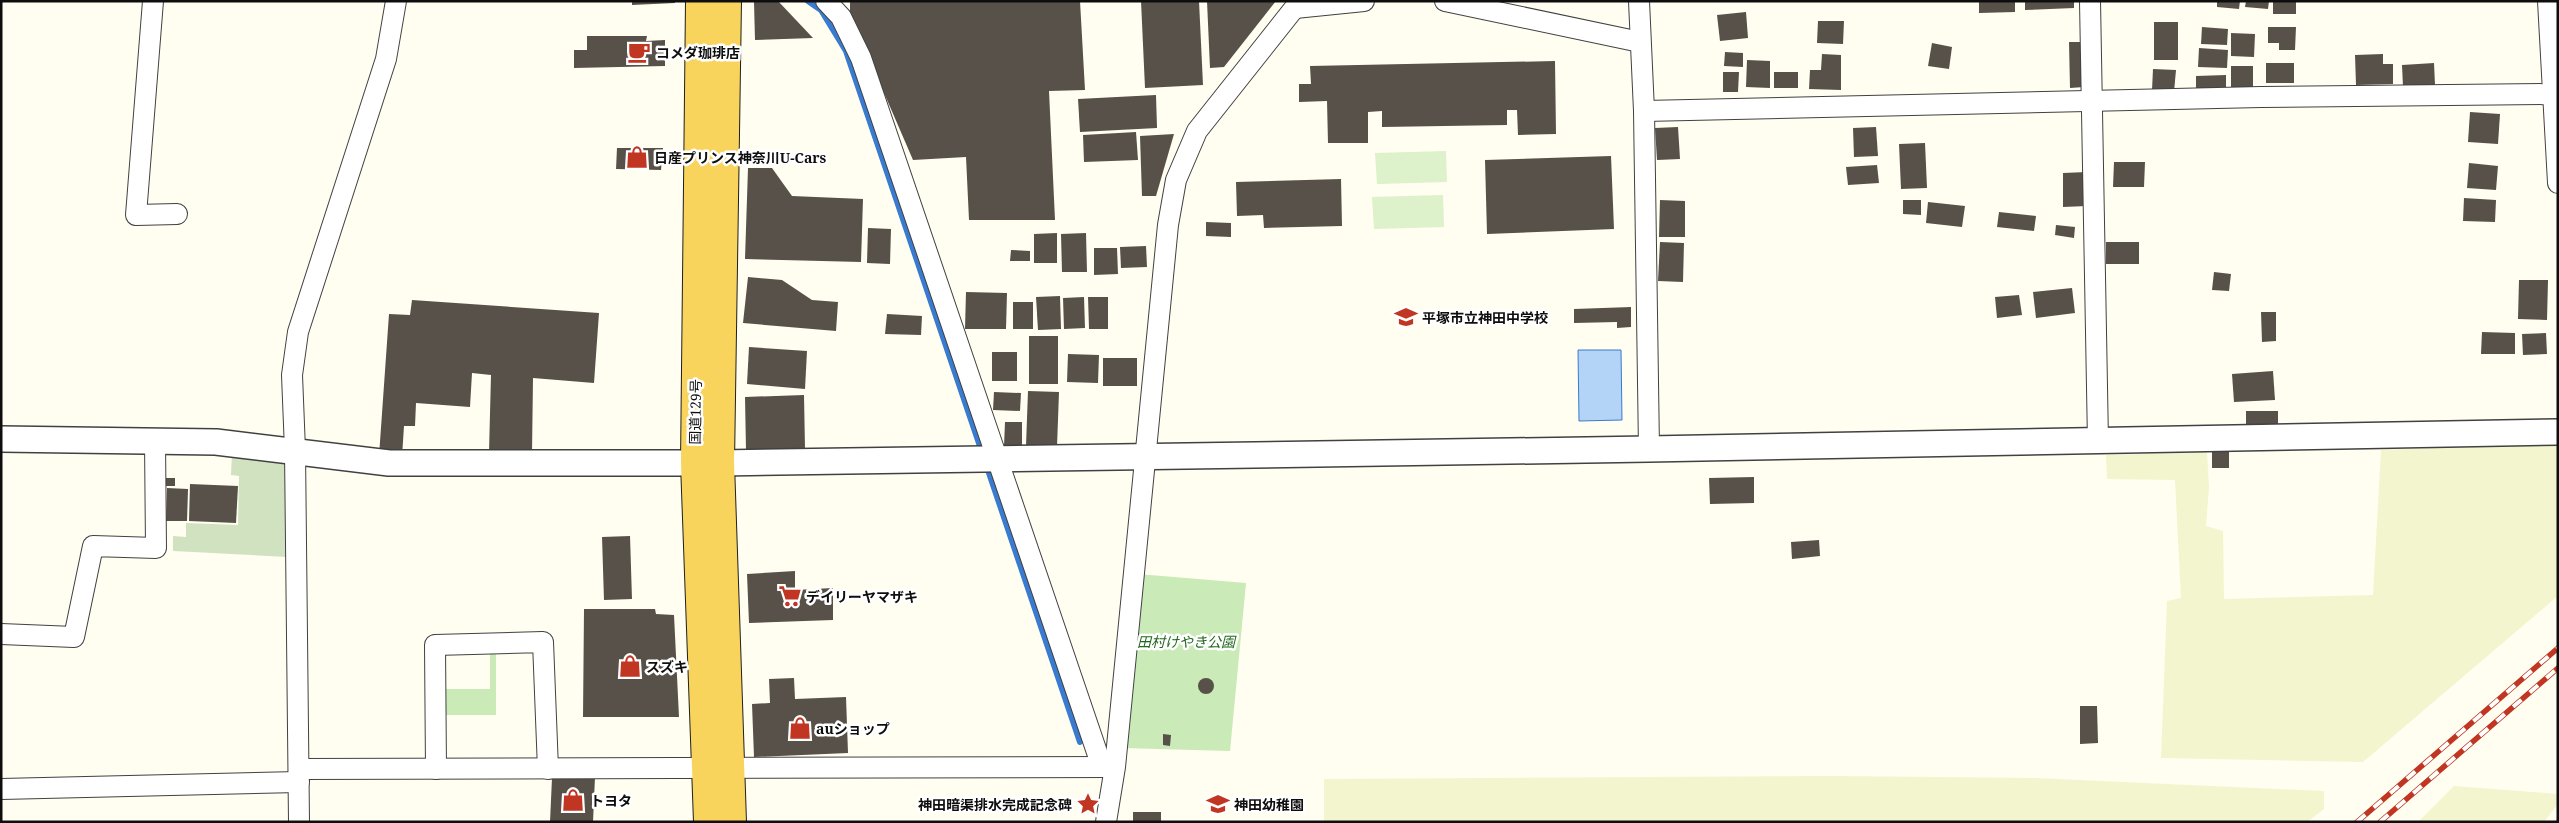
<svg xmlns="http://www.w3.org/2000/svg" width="2559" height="823" viewBox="0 0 2559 823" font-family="'Noto Serif','Noto Sans JP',serif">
	<rect width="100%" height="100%" fill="#fffef0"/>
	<g fill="#f3f5cf">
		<path d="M2558,443v153l-195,166 -202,-4 6,-157 14,-3 -6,-118 -68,-1 -1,-24 101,-3 2,35 -3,39 17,5 1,68 149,-4 8,-145z"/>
		<path d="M1833,776l202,2 289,13v18l-17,13h-983v-43z"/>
		<path d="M2454,786l104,8v10l-14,18h-126z"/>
	</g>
	<g fill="#caeab8">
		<path d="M1138,574l108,9 -16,168 -108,-3z"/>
		<path d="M490,650h6v65h-58v-26h52z"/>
	</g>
	<path fill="#d1e2c0" d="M232,453l53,10 2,94 -114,-6v-15l13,1v-14l52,2 1,-49 -8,-1z"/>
	<g fill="#ddf1ca">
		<path d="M1446,151l1,31 -70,2 -2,-31z"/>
		<path d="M1443,195l1,32 -70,2 -2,-32z"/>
	</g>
	<path fill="#b3d3f7" stroke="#397bd0" d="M1578,350h43l1,70 -43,1z"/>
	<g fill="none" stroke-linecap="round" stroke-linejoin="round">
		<g stroke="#397bd0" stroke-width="6">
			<path d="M808,1l13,9 25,41 137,404"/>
			<path d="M986,464l94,278"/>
		</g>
	</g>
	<g fill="#57514a">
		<path d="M632,1h43v2l-43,2z"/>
		<path d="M778,1l35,37 -58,2 -1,-38z"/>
		<path d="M850,1h230l5,89 -36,1 6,129h-86l-3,-63 -53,3 -63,-146z"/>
		<path d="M1141,1h58l4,84 -58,3z"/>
		<path d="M1207,1h69l-52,66 -14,1z"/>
		<path d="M1979,1h36v11l-36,1z"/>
		<path d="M2025,1h49v7l-49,2z"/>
		<path d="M2217,1h23l-1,8 -22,-2z"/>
		<path d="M2246,1h23l-1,8 -23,-2z"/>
		<rect x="2273" y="1" width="23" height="13"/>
		<path d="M1746,12l2,26 -28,3 -3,-26z"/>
		<path d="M1818,21h26l-1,23 -26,-1z"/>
		<rect x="2154" y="22" width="24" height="38"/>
		<path d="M2202,27l26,2 -1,16 -26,-1z"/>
		<path d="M2268,27h28l-1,23h-16v-7h-11z"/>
		<path d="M2231,33l24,1 -1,23 -23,-1z"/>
		<path d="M587,36h60l-1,5 19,-1v26l-91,2v-18h13z"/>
		<path d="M2069,42h15v45l-14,1z"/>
		<path d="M1932,43l20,4 -3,22 -21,-3z"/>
		<path d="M2199,48l29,2 -1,18 -29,-1z"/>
		<path d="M1725,52l18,1v14l-19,-1z"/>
		<path d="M1822,54l19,1v35l-32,-1 1,-19h11z"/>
		<path d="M2383,54v10h10v20l-37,1 -1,-30z"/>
		<path d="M1747,60l23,1v27l-24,-1z"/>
		<path d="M1555,61l1,73 -38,1 -1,-25h-10v15l-125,2v-16l-14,1v31h-40l-1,-42 -28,1v-18h12l-1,-18z"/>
		<rect x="2266" y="63" width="28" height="20"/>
		<path d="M2434,63l1,22 -32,2 -1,-22z"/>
		<rect x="2231" y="66" width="22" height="24"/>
		<path d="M2153,69l23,1 -2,22 -22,-2z"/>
		<path d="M1723,72h16l-1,20h-15z"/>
		<rect x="1774" y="72" width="24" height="16"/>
		<path d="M2226,75v16l-30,1v-16z"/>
		<path d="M1156,95l1,33 -77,4 -2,-33z"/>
		<path d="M2470,112l30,2 -2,30 -30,-2z"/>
		<path d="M1678,127l2,32 -23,1 -2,-32z"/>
		<path d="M1876,127l2,29 -24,1 -1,-29z"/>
		<path d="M1136,132l2,28 -54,2 -1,-27z"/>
		<path d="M1174,134l-18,62h-14l-2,-60z"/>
		<path d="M1925,143l2,45 -26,1 -2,-45z"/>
		<path d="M617,148h46l-2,22 -45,-1z"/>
		<path d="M1611,156l3,73 -127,5 -2,-74z"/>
		<path d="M2114,162h31l-1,25h-31z"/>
		<path d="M2469,163l29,3 -2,24 -29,-2z"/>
		<path d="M1877,165l2,18 -31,2 -2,-18z"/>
		<path d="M748,168h24l20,28 71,3 -2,63 -116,-3z"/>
		<path d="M2087,172v34l-24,1v-34z"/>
		<path d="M1341,179l1,47 -78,2 -1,-13 -26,1 -1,-34z"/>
		<path d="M2464,198l32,2 -1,22 -32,-1z"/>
		<path d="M1660,200l25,1v36h-26z"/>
		<path d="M1903,200h18v15l-18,-1z"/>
		<path d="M1928,202l37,4 -3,21 -36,-4z"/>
		<path d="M1999,212l37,4 -2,15 -37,-4z"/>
		<path d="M1206,222l25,1v14l-25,-1z"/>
		<path d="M2056,225l19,2 -1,11 -19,-3z"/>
		<path d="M868,228l23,1 -1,35 -23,-1z"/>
		<path d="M1057,233v30h-23v-29z"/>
		<path d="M1086,233l1,39h-25l-1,-38z"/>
		<path d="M1660,242l24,1 -1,39 -25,-1z"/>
		<rect x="2106" y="242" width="33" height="22"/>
		<path d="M1146,246l1,21 -26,1 -1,-21z"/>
		<path d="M1094,248h23l1,26 -24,1z"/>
		<path d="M1011,250l19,1v10h-20z"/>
		<path d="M2214,272l17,2 -2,17 -17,-1z"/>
		<path d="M748,277l34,3 30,20 26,2 -2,29 -93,-8z"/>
		<path d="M2519,280h29l-1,40 -29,-1z"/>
		<path d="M2072,288l3,25 -39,5 -3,-26z"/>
		<path d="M966,292l41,1 -1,36h-41z"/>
		<path d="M2019,295l3,20 -25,3 -2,-21z"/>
		<path d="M1060,296l1,33 -23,1 -2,-33z"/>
		<path d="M1084,297l1,31 -21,1 -1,-31z"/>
		<path d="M1088,297h20v32h-19z"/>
		<path d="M412,300l187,13 -5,70 -61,-5 -1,75 -43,-1 2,-77 -19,-2 -2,34 -54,-4 -1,23h-11l-2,31 -23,-1 10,-142 21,1z"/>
		<rect x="1013" y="302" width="20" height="27"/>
		<path d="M1631,307v20l-14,1v-6l-43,1v-14z"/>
		<path d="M2261,312h15v29l-14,1z"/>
		<path d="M887,314l35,2 -1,19 -36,-1z"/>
		<path d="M2482,332l33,1v21h-34z"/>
		<path d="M2546,333l1,21 -24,1 -1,-21z"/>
		<rect x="1029" y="336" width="29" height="48"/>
		<path d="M749,347l58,4 -2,38 -58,-5z"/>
		<rect x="992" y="352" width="25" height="29"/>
		<path d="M1068,354l31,1 -1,28 -31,-1z"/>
		<rect x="1103" y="358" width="34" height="28"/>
		<path d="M2273,371l2,29 -41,2 -2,-28z"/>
		<path d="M1028,391l31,1 -2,55 -31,-1z"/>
		<path d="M994,392l27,1 -1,18 -27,-1z"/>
		<path d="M804,395l1,54 -59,1 -1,-53z"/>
		<rect x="2246" y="411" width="32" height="17"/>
		<path d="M1005,422h17v24h-18z"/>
		<rect x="2212" y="451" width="17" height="17"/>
		<path d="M1754,477v26l-44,1 -1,-26z"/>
		<rect x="160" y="478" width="15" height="8"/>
		<path d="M190,484l48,2 -2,37 -47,-2z"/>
		<path d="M167,488l21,1 -1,32h-21z"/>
		<path d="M630,536l2,63 -28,1 -2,-63z"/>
		<path d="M1819,540l1,16 -28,3 -1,-17z"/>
		<path d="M795,571v19l38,-2v32l-84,3 -2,-49z"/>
		<path d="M584,609h71l1,5 18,1 5,102h-96z"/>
		<path d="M794,678l1,21 51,-2 2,56 -94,4 -2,-53 18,-1 -1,-24z"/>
		<circle cx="1206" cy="686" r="8"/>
		<path d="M2080,706h17l1,37 -18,1z"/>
		<path d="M1163,734l8,1 -1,11 -7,-1z"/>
		<path d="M595,777l-2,45h-43l2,-44z"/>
		<rect x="1133" y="812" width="28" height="10"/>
	</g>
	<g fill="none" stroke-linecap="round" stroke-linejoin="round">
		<defs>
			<g id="minor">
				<path d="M153,1l-17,214 41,-1"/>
				<path d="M826,1l15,16 20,41 241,709"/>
				<path d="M1445,1l195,41"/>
				<path d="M1639,1l5,110 5,338"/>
				<path d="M2090,1l8,441"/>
				<path d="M2548,1l10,182"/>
				<path d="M1295,8l69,-7"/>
				<path d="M1644,111l617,-14 292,-3"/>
				<path d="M1,634l73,3 19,-91 63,2 -1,-107"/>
				<path d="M299,769l814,-2"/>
				<path d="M436,769l-1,-124 108,-3 5,127"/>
				<path d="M1,789l298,-7"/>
				<path d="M299,822l-4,-372 -3,-75 6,-43 88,-273 10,-58"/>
				<path d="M1106,822l9,-55 53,-542 8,-45 21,-49 103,-130"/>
			</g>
			<path id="tertiary" d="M1,439l215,3 173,21h331l929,-14 909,-17"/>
			<g id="trunk">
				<path d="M700,1l-5,462 13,359"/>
				<path d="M727,1l-7,462 12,359"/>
			</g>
		</defs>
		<use href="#minor" stroke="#414141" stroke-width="22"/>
		<use href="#tertiary" stroke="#414141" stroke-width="28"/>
		<use href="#trunk" stroke="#1f1f1f" stroke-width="30"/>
		<use href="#minor" stroke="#fff" stroke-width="20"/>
		<use href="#tertiary" stroke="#fff" stroke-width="25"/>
		<use href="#trunk" stroke="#f8d45d" stroke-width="28"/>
		<defs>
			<g id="rail">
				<path d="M2357,822l201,-174"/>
				<path d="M2380,822l178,-154"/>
			</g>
		</defs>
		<use href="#rail" stroke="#c13623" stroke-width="5.5"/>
		<use href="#rail" stroke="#fff" stroke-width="4" stroke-dasharray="11" stroke-linecap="butt"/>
	</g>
	<defs>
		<symbol id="cafe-bare" viewBox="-9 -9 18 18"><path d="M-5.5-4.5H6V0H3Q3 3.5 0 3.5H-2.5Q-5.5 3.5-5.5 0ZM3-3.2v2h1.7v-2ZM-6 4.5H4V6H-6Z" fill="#c13623" stroke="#fff" stroke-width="2.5" paint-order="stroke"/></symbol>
		<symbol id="shop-bare" viewBox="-9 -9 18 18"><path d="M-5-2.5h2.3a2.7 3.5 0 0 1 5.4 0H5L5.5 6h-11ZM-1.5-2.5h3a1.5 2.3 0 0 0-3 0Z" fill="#c13623" stroke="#fff" stroke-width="2.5" paint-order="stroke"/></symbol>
		<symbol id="school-bare" viewBox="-9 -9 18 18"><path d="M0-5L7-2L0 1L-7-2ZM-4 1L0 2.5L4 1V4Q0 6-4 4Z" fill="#c13623" stroke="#fff" stroke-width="2.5" paint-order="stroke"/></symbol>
		<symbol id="supermarket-bare" viewBox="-9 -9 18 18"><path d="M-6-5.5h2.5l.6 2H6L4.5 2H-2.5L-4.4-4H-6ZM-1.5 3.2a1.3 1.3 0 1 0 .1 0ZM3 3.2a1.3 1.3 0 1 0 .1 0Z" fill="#c13623" stroke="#fff" stroke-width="2.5" paint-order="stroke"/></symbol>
		<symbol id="sight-bare" viewBox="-9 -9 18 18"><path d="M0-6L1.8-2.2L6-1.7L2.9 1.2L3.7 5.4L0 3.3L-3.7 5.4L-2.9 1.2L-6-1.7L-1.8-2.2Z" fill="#c13623" stroke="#fff" stroke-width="2.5" paint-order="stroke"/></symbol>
	</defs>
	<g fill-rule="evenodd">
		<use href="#cafe-bare" x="623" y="36" width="32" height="32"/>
		<use href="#shop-bare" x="621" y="141" width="32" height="32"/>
		<use href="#school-bare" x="1390" y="301" width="32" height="32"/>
		<use href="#supermarket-bare" x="774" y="580" width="32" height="32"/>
		<use href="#shop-bare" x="614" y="650" width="32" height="32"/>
		<use href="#shop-bare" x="784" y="712" width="32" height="32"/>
		<use href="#shop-bare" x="557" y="784" width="32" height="32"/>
		<use href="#sight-bare" x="1072" y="788" width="32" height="32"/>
		<use href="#school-bare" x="1202" y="788" width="32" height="32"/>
	</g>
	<g text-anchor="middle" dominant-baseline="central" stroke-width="5" stroke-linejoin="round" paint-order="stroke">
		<g font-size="14" font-weight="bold" fill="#0e0e0e" stroke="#fff" text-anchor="start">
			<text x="656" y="52">コメダ珈琲店</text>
			<text x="654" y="157">日産プリンス神奈川U-Cars</text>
			<text x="1422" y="317">平塚市立神田中学校</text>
			<text x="806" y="596">デイリーヤマザキ</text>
			<text x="646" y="666">スズキ</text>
			<text x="816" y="728">auショップ</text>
			<text x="590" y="800">トヨタ</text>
			<text x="1072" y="804" text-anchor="end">神田暗渠排水完成記念碑</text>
			<text x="1234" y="804">神田幼稚園</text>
		</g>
		<g font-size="14" fill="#0e0e0e" stroke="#fff">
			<text transform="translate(695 412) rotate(-89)">国道129号</text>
		</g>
		<g font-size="14" font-style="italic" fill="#20681d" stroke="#fff">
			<text x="1186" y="641">田村けやき公園</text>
		</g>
	</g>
	<rect width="2559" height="823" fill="none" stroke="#0e0e0e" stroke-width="5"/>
</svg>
